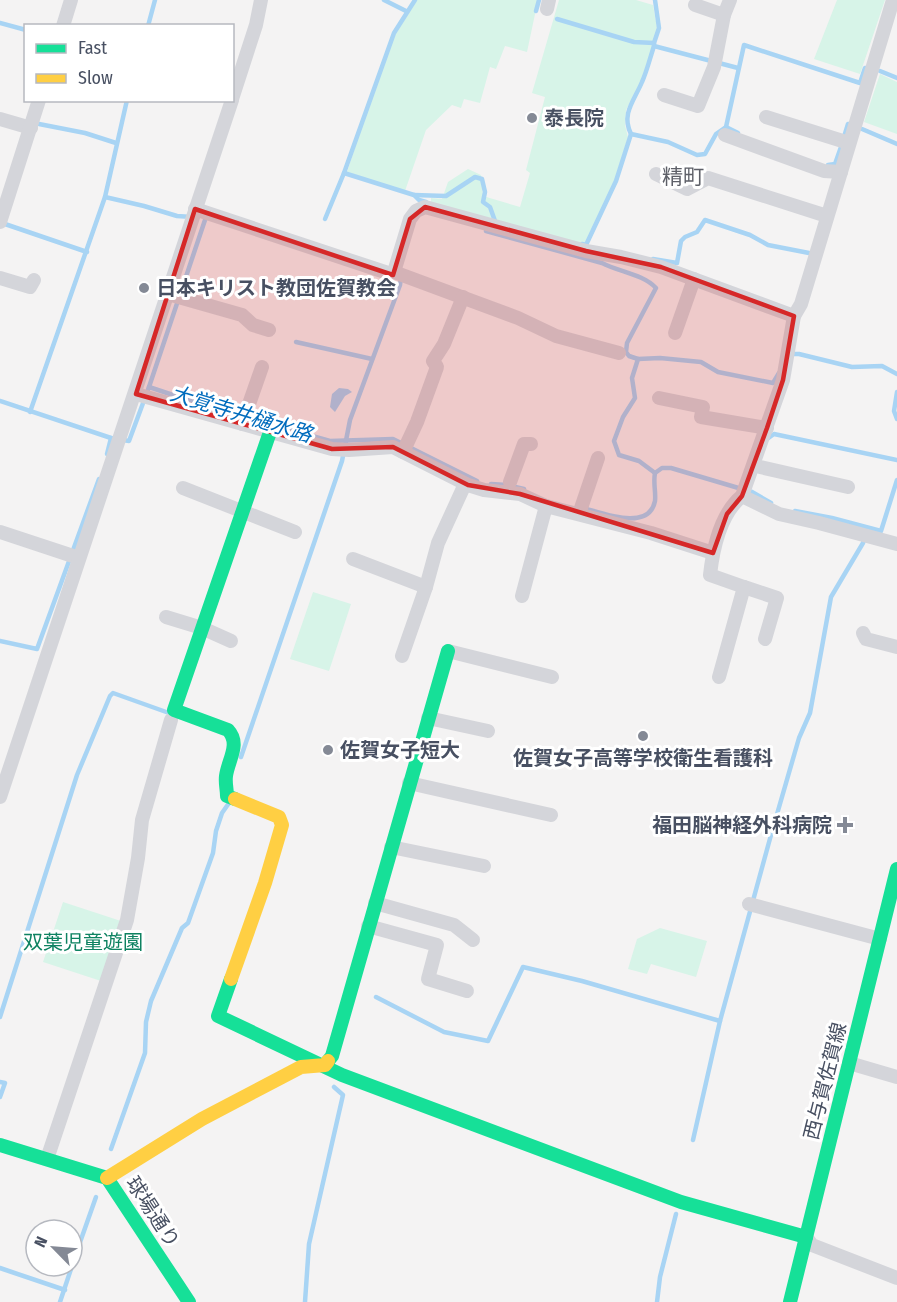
<svg xmlns="http://www.w3.org/2000/svg" width="897" height="1302" viewBox="0 0 897 1302" font-family="'Fira Sans Condensed','Noto Sans JP',sans-serif">
	<rect width="100%" height="100%" fill="#f4f3f3"/>
	<g fill="#d7f4e8">
		<path d="M417,0h121l-11,52 -22,-6 -9,23 -6,-2 -10,36 -16,-4 -3,9 -9,-3 -26,25 -21,61 -58,-19 31,-95 17,-42z"/>
		<path d="M559,0h77l17,5 4,22 -4,19 -12,35 -15,29 -1,15 3,12 -14,45 -30,65 -153,-42v-7l11,1 6,-17 20,-13 13,6 2,21 37,11 10,-34 -4,-3 19,-73 -13,-4z"/>
		<path d="M837,0h48l-25,74 -46,-15z"/>
		<path d="M880,74l17,8v52l-33,-12z"/>
		<path d="M313,592l38,12 -22,67 -39,-12z"/>
		<path d="M63,902l61,20 -20,60 -61,-20z"/>
		<path d="M660,928l47,13 -11,36 -45,-13 -4,10 -19,-5 9,-30z"/>
	</g>
	<path fill="#a8d4f4" d="M339,388l9,1 4,3 -7,4 -10,16 -5,-5 2,-13z"/>
	<g fill="none" stroke-linecap="round" stroke-linejoin="round">
		<g stroke="#a8d4f4" stroke-width="4.5">
			<path d="M384,0l22,11"/>
			<path d="M415,0l-21,33 -50,140 70,22 5,5 7,2"/>
			<path d="M536,11l3,-11"/>
			<path d="M557,19l77,23 20,1v3l84,22"/>
			<path d="M0,23l26,7"/>
			<path d="M148,26l7,-26"/>
			<path d="M654,43l5,-15 -4,-28"/>
			<path d="M880,71l17,7"/>
			<path d="M39,124l46,9 31,10"/>
			<path d="M726,127l18,-82 116,38 5,-15"/>
			<path d="M862,129l35,15"/>
			<path d="M631,134c-10,-20 3,-33 11,-52 5,-11 8,-24 12,-36"/>
			<path d="M844,137l4,-13"/>
			<path d="M828,165l7,-1 6,-17"/>
			<path d="M414,195l32,1 29,-19 7,2 3,13 -2,10 7,5 5,14"/>
			<path d="M105,197l39,9 33,10 15,1"/>
			<path d="M325,219l19,-46"/>
			<path d="M2,223l85,29"/>
			<path d="M486,231l116,32c17,9 41,11 54,25l-29,55 -1,9 3,4 9,3 22,-1 41,4 17,10 55,11 6,-10"/>
			<path d="M582,244l4,1 30,-64 15,-47 37,8 29,13 8,-1 11,-20 10,-7 12,6"/>
			<path d="M653,259l24,4 4,-22 4,-4 12,-5 8,-12 45,15 18,10 41,8"/>
			<path d="M296,342l76,17"/>
			<path d="M789,354h10l53,13 30,-1 15,8"/>
			<path d="M638,359l-6,19 3,20 -12,19 -9,24 5,14 20,6 16,12"/>
			<path d="M149,387l57,-170"/>
			<path d="M897,392l-3,19 3,8"/>
			<path d="M0,401l111,37 18,3 20,-54 60,20 121,34 63,-2 84,42"/>
			<path d="M30,412l75,-215 22,-97"/>
			<path d="M767,439l7,-5 123,26"/>
			<path d="M107,454l4,-16"/>
			<path d="M491,484l16,1 17,4"/>
			<path d="M583,508c19,5 66,24 72,-7 1,-10 -2,-18 0,-28l7,-5h9l81,24 19,11"/>
			<path d="M795,511l37,7 49,13 16,-51"/>
			<path d="M0,641l37,8 62,-170"/>
			<path d="M241,757l101,-296 8,-41 50,-135 1,-8"/>
			<path d="M376,997l68,35 44,9 35,-74 59,14 138,40"/>
			<path d="M0,1017l77,-242 33,-79 3,-3 56,20"/>
			<path d="M0,1082l5,1 -5,14"/>
			<path d="M693,1140l27,-119 51,-186 28,-97 11,-25 21,-116 32,-54 2,-6"/>
			<path d="M111,1149l34,-96 1,-31 5,-21 31,-73 6,-5 25,-70 3,-22 6,-18 7,-10"/>
			<path d="M72,1265l24,-68"/>
			<path d="M0,1268l65,22"/>
			<path d="M60,1302l12,-36"/>
			<path d="M305,1302l4,-58 34,-149 -9,-8"/>
			<path d="M657,1302l3,-25 16,-63"/>
		</g>
		<g stroke="#d4d5da" stroke-width="14">
			<path d="M695,5l29,10"/>
			<path d="M547,9l2,-9"/>
			<path d="M63,26l8,-26"/>
			<path d="M664,95l34,11 16,-39 10,-52 6,-15"/>
			<path d="M232,99l24,-74 5,-25"/>
			<path d="M766,117l83,26"/>
			<path d="M0,119l31,9"/>
			<path d="M725,135l99,36 17,1"/>
			<path d="M656,174l31,15 21,-11 119,38"/>
			<path d="M195,209l193,64 6,-1 16,-53 6,-8 9,-4 161,44 35,6 40,10 133,49"/>
			<path d="M0,222l39,-122"/>
			<path d="M394,272l124,46 38,18 63,17"/>
			<path d="M0,278l30,9 4,-7"/>
			<path d="M168,294l74,21 11,10 16,5"/>
			<path d="M675,333l19,-54"/>
			<path d="M136,394l196,55 17,1 44,-3 75,38 16,5 36,4 26,12 105,27 62,20"/>
			<path d="M659,398l44,9 -2,10 66,11"/>
			<path d="M242,424l20,-57"/>
			<path d="M403,452l14,-30 20,-55 -4,-6 11,-17 19,-47"/>
			<path d="M760,467l88,20"/>
			<path d="M510,482l14,-38h7"/>
			<path d="M183,488l112,44"/>
			<path d="M742,496l37,18 40,9 78,21"/>
			<path d="M579,514l19,-56"/>
			<path d="M0,532l79,26"/>
			<path d="M353,559l73,28"/>
			<path d="M744,587l33,11 -12,41"/>
			<path d="M522,596l24,-90"/>
			<path d="M166,617l36,11 29,13"/>
			<path d="M863,633l3,6 31,8"/>
			<path d="M448,651l104,26"/>
			<path d="M402,656l24,-69 12,-44 27,-59"/>
			<path d="M719,677l25,-90 -34,-12c3,-27 10,-61 32,-79l41,-116 11,-64 7,-12 92,-304"/>
			<path d="M428,718l60,13"/>
			<path d="M409,783l142,32"/>
			<path d="M0,797l232,-697"/>
			<path d="M391,847l93,19"/>
			<path d="M375,903l79,22 19,15"/>
			<path d="M749,904l131,35"/>
			<path d="M368,926l69,19 -9,34 39,12"/>
			<path d="M849,1063l48,14"/>
			<path d="M47,1159l80,-239 11,-62 4,-38 29,-100"/>
			<path d="M806,1237l6,8 85,33"/>
		</g>
		<g stroke="#16e098" stroke-width="14">
			<path d="M235,799l-8,-3c0,-7 -2,-13 -1,-20 2,-16 15,-32 2,-46l-54,-20 96,-278"/>
			<path d="M231,979l-13,37 124,59 339,127 125,35"/>
			<path d="M328,1061l4,-5 116,-405"/>
			<path d="M0,1145l107,33 82,124"/>
			<path d="M790,1302l107,-433"/>
		</g>
		<g stroke="#ffcf43" stroke-width="14">
			<path d="M231,979l34,-96 17,-58 -3,-8 -44,-18"/>
			<path d="M107,1178l95,-59 99,-52 24,-2 3,-4"/>
		</g>
	</g>
	<path fill="#d62828" fill-opacity="0.2" stroke="#d62828" stroke-width="4.5" stroke-linejoin="round" d="M425,207l161,44 75,16 133,49 -11,64 -16,48 -25,68 -15,18 -14,39 -193,-59 -52,-9 -75,-38 -61,2 -196,-55 59,-185 198,66 17,-56z"/>
	<g fill="#848995" stroke="#fff" stroke-width="2">
		<circle cx="532" cy="118" r="6"/>
		<circle cx="144" cy="288" r="6"/>
		<circle cx="643" cy="736" r="6"/>
		<circle cx="328" cy="750" r="6"/>
		<path d="M842 816h6v6h6v6h-6v6h-6v-6h-6v-6h6z"/>
	</g>
	<g text-anchor="middle" dominant-baseline="central" stroke-width="6" stroke-linejoin="round" paint-order="stroke">
		<g font-size="20" font-weight="bold" fill="#485062" stroke="#fff" text-anchor="start">
			<text x="544" y="118">泰長院</text>
			<text x="156" y="288">日本キリスト教団佐賀教会</text>
			<text x="340" y="750">佐賀女子短大</text>
			<text x="643" y="758" text-anchor="middle">佐賀女子高等学校衛生看護科</text>
			<text x="832" y="825" text-anchor="end">福田脳神経外科病院</text>
		</g>
		<g font-size="20" fill="#0e8261" stroke="#fff">
			<text x="83" y="942">双葉児童遊園</text>
		</g>
		<g font-size="20" fill="#485062" stroke="#fff">
			<text transform="translate(825 1081) rotate(-76)">西与賀佐賀線</text>
			<text transform="translate(153 1212) rotate(57)">球場通り</text>
		</g>
		<g font-size="21" fill="#5e6068" stroke="#fff">
			<text x="683" y="177">精町</text>
		</g>
		<g font-size="21" font-style="italic" fill="#006cbd" stroke="#fff">
			<text transform="translate(241 414) rotate(17)">大覚寺井樋水路</text>
		</g>
	</g>
	<rect x="24" y="24" width="210" height="78" fill="#ffffff" stroke="#b6b9c0" stroke-width="1.5"/>
	<rect x="36" y="44" width="30" height="9" fill="#16e098" stroke="#b6b9c0" stroke-width="1.5"/>
	<text x="78" y="54" font-size="18" fill="#485062">Fast</text>
	<rect x="36" y="74" width="30" height="9" fill="#ffcf43" stroke="#b6b9c0" stroke-width="1.5"/>
	<text x="78" y="84" font-size="18" fill="#485062">Slow</text>
	<g transform="translate(54 1248) rotate(295)"><circle r="28" fill="#ffffff" stroke="#b6b9c0" stroke-width="1.5"/>
	<path d="M0-4.5L10 22L0 15L-10 22Z" fill="#848995"/>
	<text y="-9" font-size="16" font-weight="bold" text-anchor="middle" fill="#485062">N</text>
	</g>
</svg>
